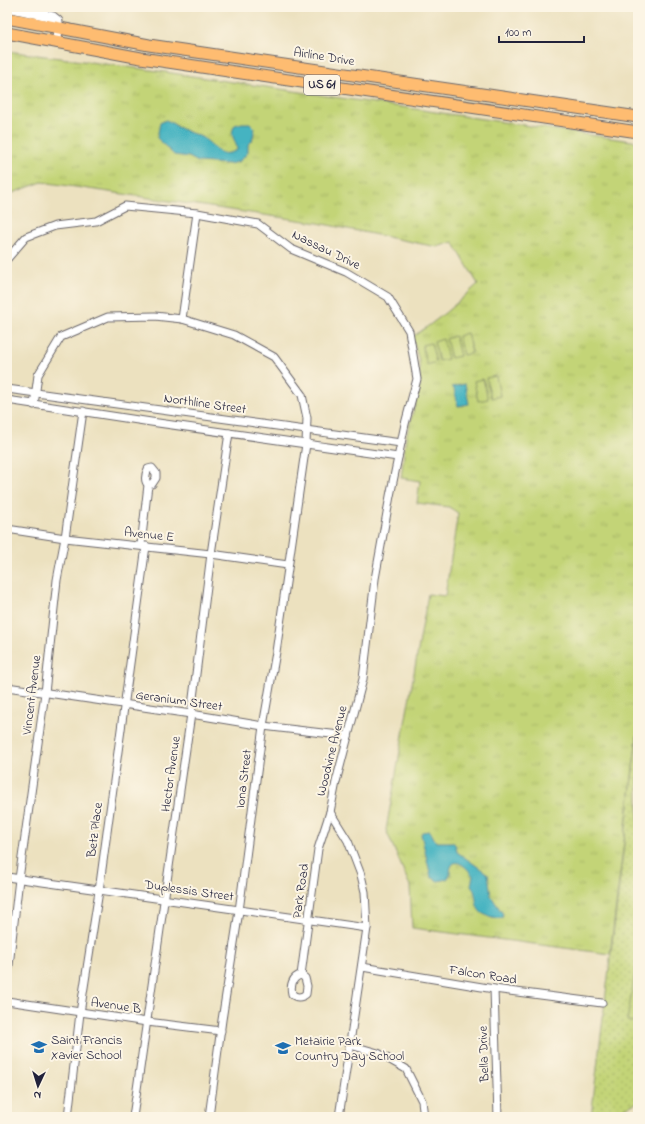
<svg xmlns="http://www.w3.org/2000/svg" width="645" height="1124" viewBox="0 0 645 1124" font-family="'Indie Flower',sans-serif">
	<defs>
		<pattern id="grass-tufts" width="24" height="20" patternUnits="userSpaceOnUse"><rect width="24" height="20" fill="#c3d477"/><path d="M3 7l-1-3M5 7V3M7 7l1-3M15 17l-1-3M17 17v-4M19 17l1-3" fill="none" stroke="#a7b668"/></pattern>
		<pattern id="park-dots" width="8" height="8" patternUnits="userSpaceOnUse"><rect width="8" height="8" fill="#c3d477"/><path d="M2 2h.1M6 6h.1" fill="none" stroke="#a7b668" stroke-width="1.8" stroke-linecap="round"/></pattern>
	</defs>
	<rect width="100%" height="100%" fill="#fcf5e5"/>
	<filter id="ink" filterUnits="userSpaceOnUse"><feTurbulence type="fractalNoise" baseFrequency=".025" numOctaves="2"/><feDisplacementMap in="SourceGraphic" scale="8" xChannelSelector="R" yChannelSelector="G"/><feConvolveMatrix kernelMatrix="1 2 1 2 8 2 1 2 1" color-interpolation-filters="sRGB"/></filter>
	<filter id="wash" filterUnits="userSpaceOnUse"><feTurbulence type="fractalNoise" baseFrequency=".012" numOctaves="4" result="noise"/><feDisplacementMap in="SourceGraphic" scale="16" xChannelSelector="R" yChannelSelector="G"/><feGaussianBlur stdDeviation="0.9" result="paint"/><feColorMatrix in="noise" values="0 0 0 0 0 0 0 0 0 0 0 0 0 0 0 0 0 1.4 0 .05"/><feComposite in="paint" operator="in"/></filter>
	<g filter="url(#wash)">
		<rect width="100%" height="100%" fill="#ece1bf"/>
		<path fill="url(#grass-tufts)" stroke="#727b59" d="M7,51l151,20 480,71v586l-28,226 -198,-26 -2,-42 -24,-56 42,-236 17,2 13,-83 -9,-6 -32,-4 3,-22 -19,-3 5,-41 14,-50 -1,-26 -7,-24c24,-15 45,-34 66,-53l-25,-42 -16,5 -119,-24 -276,-41 -35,13z"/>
		<path fill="url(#park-dots)" stroke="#727b59" d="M638,729v373l-32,15h-15z"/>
		<g fill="#c3d477" stroke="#727b59">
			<path d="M467,333l5,20 -9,2 -5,-19z"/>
			<path d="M455,336l5,20 -9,2 -5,-19z"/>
			<path d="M443,339l5,20 -9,2 -5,-19z"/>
			<path d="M431,343l5,19 -9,3 -5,-20z"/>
			<path d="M496,376l4,20 -9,2 -5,-20z"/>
			<path d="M483,379l5,20 -10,2 -4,-20z"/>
			<path d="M638,954v68l-11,-1z"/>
		</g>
		<g fill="#45b3c1" stroke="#346a7e">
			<path d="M166,120c6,2 10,7 16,9 7,4 14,5 21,9 13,8 15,22 34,12 0,-11 -9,-13 -2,-25l7,-2h8l5,5 -3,13 -4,4v7l-5,6 -5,4 -9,2 -31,-2 -9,-5 -15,-2 -17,-17 3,-15z"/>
			<path d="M465,384l4,20 -11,2 -4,-17 -2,-2z"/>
			<path d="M430,831l6,11h17l3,4 1,6 31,22 3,22 12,18 -1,4c-5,1 -9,-1 -13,-2 -18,-4 -9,-19 -18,-31l2,-9c-3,-5 -15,-19 -21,-11 -2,2 -2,8 -2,10l-3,4 -9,2 -7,-4 -10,-43 1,-2z"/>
		</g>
	</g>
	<g filter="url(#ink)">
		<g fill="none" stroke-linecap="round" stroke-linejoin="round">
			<defs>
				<g id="minor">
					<path d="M7,259l19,-22 29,-11 41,-5 29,-15 72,7 61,11 33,25 55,23 42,25 21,34 8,48 -12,45 -15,72 -15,83 -12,100 -27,103 -6,30 18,29 13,34 4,17 2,36 -28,189"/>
					<path d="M182,319l15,-106"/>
					<path d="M7,389l394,54"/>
					<path d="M7,400l144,22 247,35"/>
					<path d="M34,405l4,-30 23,-38 47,-20 47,-1 27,3 52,16 40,22 28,38 5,23 -1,26 -30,208 -13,74 -24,185 -17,109 -13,97"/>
					<path d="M7,529l58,9 146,16 77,11"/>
					<path d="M141,545l7,-60 4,-1 4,-6v-5l-4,-5 -4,1c-3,6 -4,11 0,16"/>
					<path d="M7,687l184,27 72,12 85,10"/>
					<path d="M7,877l360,51"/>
					<path d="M362,967l132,22 108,14"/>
					<path d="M301,975l17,-126 12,-37"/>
					<path d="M301,975l4,3 2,8 -1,8c-5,4 -10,4 -14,0 -2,-8 0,-17 9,-19z"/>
					<path d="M7,983l12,-104 26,-186 12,-113 8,-42 18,-127"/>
					<path d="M494,989l4,128"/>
					<path d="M7,1001l140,21 74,9"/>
					<path d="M350,1045l28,8 28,16 16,32 2,16"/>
					<path d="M68,1117l12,-104 19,-122 47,-345"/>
					<path d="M133,1117l58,-403 20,-160 18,-121"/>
				</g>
				<path id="tertiary" d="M8,7l45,10 5,4 -1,22"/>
				<g id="trunk">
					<path d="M7,18l142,27 489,72"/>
					<path d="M7,33l134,25 497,74"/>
				</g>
			</defs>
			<use href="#minor" stroke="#696569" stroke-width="9"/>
			<use href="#tertiary" stroke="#696569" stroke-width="11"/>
			<use href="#trunk" stroke="#696569" stroke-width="13"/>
			<use href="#minor" stroke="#fff" stroke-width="7"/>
			<use href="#tertiary" stroke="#fff" stroke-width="9"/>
			<use href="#trunk" stroke="#febc71" stroke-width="11"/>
			<path stroke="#22223b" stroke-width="1.5" stroke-dasharray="6 3" stroke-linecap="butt" d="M627,1117l11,-5"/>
		</g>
	</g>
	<defs>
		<symbol id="school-bare" viewBox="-9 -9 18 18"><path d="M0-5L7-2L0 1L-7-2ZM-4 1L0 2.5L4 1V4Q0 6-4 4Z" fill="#1f6fb2" stroke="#fcf5e5" stroke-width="2.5" paint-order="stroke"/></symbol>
	</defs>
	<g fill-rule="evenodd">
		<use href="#school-bare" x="28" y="1036" width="22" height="22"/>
		<use href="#school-bare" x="272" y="1037" width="22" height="22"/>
	</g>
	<g text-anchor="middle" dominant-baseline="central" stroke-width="4" stroke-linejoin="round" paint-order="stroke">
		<rect fill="#fcf5e5" stroke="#63616e" stroke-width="1" x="304" y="75" width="36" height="20" rx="3"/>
		<g font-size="12" font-weight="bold" fill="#22223b">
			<text x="322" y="85">US 61</text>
		</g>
		<g font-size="13" fill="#22223b" stroke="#fcf5e5">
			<text transform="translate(324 57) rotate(9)">Airline Drive</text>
			<text transform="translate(326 250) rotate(26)">Nassau Drive</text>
			<text transform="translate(205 404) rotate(8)">Northline Street</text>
			<text transform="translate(149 535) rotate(6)">Avenue E</text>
			<text transform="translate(32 695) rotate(-83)">Vincent Avenue</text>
			<text transform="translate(179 701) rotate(8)">Geranium Street</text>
			<text transform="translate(332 751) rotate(-76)">Woodvine Avenue</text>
			<text transform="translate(171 774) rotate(-82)">Hector Avenue</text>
			<text transform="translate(244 779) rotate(-83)">Iona Street</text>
			<text transform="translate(95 830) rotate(-83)">Betz Place</text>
			<text transform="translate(189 891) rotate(8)">Duplessis Street</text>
			<text transform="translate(301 891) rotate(-82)">Park Road</text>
			<text transform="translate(483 975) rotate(9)">Falcon Road</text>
			<text transform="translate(116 1006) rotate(8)">Avenue B</text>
			<text transform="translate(484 1054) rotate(-92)">Bella Drive</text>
		</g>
		<g font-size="13" fill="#22223b" stroke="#fcf5e5" text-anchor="start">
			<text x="51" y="1040">Saint Francis<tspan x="51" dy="15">Xavier School</tspan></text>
			<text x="295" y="1041">Metairie Park<tspan x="295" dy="15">Country Day School</tspan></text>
		</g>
	</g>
	<rect width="645" height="1124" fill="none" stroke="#fcf5e5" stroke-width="24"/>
	<g transform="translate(38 1086) rotate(184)" stroke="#fcf5e5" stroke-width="3" paint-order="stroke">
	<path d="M0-3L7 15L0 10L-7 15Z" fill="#22223b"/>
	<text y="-6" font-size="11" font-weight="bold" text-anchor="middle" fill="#22223b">N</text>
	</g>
	<path d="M499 36v6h85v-6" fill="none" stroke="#22223b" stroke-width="2"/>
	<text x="505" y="36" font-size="12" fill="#22223b" stroke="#fcf5e5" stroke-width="3" paint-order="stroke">100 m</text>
</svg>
